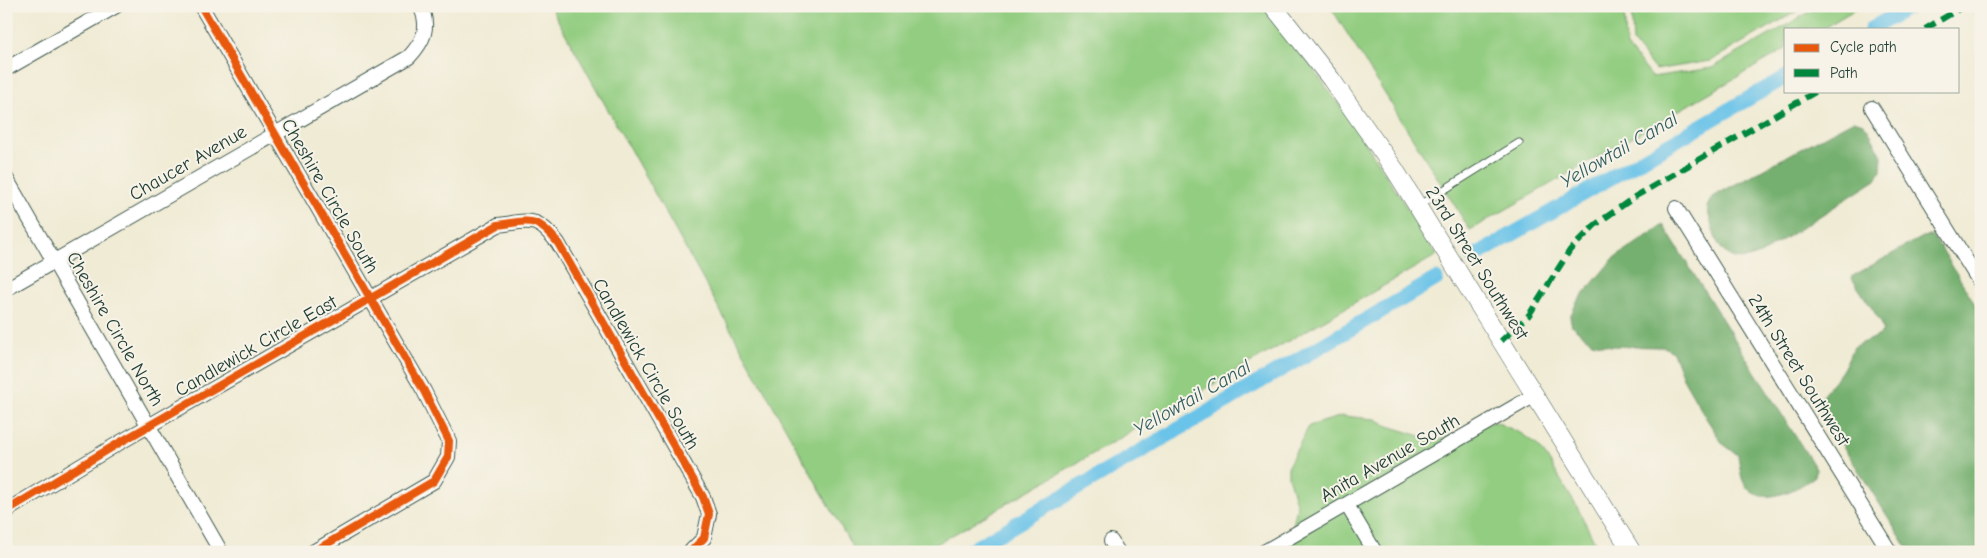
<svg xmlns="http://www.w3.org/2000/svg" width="1987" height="558" viewBox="0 0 1987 558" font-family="'Comic Neue',sans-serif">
	<rect width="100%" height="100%" fill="#f7f3e8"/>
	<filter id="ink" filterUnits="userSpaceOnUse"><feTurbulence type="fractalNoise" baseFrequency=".02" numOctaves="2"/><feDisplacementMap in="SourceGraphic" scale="10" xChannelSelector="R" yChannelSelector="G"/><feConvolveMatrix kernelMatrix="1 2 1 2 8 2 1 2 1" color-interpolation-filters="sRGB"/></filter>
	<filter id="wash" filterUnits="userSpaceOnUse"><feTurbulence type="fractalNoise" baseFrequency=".0096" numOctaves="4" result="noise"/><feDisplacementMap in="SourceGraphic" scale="20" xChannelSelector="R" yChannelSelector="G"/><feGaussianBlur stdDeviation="1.12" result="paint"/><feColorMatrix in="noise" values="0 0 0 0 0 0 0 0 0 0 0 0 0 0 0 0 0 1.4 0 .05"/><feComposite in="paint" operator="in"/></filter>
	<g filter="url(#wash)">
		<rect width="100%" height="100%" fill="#f0ebd4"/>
		<g fill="#93cd81" stroke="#59855a">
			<path d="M550,6h712l42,50 54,75 79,124 -514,297h-68z"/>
			<path d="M1330,6h294l2,39 26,32 60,-9 108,-62h41l-39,23h-36v20l-316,181z"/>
			<path d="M1631,6h175l-96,55 -55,9 -22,-28z"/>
			<path d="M1342,416l34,3 12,7 49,15 37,-15 22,-4 26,12 15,11 9,11 31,51 23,45h-318l10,-21 5,-25 -9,-30v-10l21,-40z"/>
		</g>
		<g fill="#76b06f" stroke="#4a7652">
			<path d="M1854,120l9,3 5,6 14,27 -1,15 -5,9 -114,73c-41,19 -47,-13 -55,-46l5,-10z"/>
			<path d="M1663,225l153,244 -1,7c-18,15 -62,36 -73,2 -2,-7 -3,-16 -4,-23l-15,-11 -17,-26 -23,-40 -10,-26 -9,-5 -53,-1 -19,-4 -20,-16 -2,-9 7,-15 35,-42z"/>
			<path d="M1931,236l9,10 41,68v238h-71l-86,-136c-9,-24 8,-29 19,-47 4,-7 7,-15 10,-22l27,-12 3,-4 -2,-9 -30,-45 71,-40z"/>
		</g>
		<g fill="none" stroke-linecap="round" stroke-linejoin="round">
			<g stroke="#6bc3e8" stroke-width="15">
				<path d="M1871,29l39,-23"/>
				<path d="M1473,257l313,-180"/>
				<path d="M968,552l468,-273"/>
			</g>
		</g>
	</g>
	<g filter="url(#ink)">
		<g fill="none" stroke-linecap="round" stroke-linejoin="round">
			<defs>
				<path id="service" d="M1418,206l101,-63"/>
				<g id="minor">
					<path d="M201,6l223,385 25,50 -1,16 -14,24 -121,71"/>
					<path d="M6,69l110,-63"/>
					<path d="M1872,108l109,176"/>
					<path d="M6,178l215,374"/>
					<path d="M1676,208l214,344"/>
					<path d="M6,289l403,-232c14,-15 22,-30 11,-51"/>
					<path d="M1347,505l28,47"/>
					<path d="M6,514l3,-5 110,-66 379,-218c32,-4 38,-10 60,18l145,254 6,17 -5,24 -14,14"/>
					<path d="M1111,541l7,11"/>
					<path d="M1264,552l271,-157"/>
				</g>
				<path id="tertiary" d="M1273,6l58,73 64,91 237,382"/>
			</defs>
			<use href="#service" stroke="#3e574c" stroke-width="9"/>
			<use href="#minor" stroke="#3e574c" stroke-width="16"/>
			<use href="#tertiary" stroke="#3e574c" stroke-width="19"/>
			<use href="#service" stroke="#fff" stroke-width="7"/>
			<use href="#minor" stroke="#fff" stroke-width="14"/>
			<use href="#tertiary" stroke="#fff" stroke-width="18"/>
			<g stroke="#00873e" stroke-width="6" stroke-dasharray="12 6" stroke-linecap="butt">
				<path d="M1925,29l39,-23"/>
				<path d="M1501,341l28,-26 41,-65 25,-25 41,-29 181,-105"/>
			</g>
			<defs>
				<g id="cycleway">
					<path d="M201,6l223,385 25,50 -1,16 -14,24 -121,71"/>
					<path d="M6,514l3,-5 110,-66 379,-218c32,-4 38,-10 60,18l145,254 6,17 -5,24 -14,14"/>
				</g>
			</defs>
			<use href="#cycleway" stroke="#f7f3e8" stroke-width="11"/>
			<use href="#cycleway" stroke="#e8590c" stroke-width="8"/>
		</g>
	</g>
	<g text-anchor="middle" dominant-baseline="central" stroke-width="4" stroke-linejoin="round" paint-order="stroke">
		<g font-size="19" fill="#1f3d34" stroke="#f7f3e8">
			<text transform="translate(188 163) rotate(-30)">Chaucer Avenue</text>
			<text transform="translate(330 196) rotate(60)">Cheshire Circle South</text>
			<text transform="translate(1477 263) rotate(58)">23rd Street Southwest</text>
			<text transform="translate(115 329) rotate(60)">Cheshire Circle North</text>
			<text transform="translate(256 346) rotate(-30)">Candlewick Circle East</text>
			<text transform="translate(646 364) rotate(60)">Candlewick Circle South</text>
			<text transform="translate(1799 370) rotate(58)">24th Street Southwest</text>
			<text transform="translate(1390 458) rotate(-30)">Anita Avenue South</text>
		</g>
		<g font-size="20" font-style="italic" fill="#325e61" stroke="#f7f3e8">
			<text transform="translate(1619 150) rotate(-30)">Yellowtail Canal</text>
			<text transform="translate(1192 398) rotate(-30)">Yellowtail Canal</text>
		</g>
	</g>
	<rect width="1987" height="558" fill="none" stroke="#f7f3e8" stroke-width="25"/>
	<rect x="1784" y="28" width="175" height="65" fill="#f7f3e8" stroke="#a1aaa0"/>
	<rect x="1794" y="44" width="25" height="8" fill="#e8590c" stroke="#a1aaa0"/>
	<text x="1830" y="52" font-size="15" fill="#1f3d34">Cycle path</text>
	<rect x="1794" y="69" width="25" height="8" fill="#00873e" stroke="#a1aaa0"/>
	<text x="1830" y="78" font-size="15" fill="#1f3d34">Path</text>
</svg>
